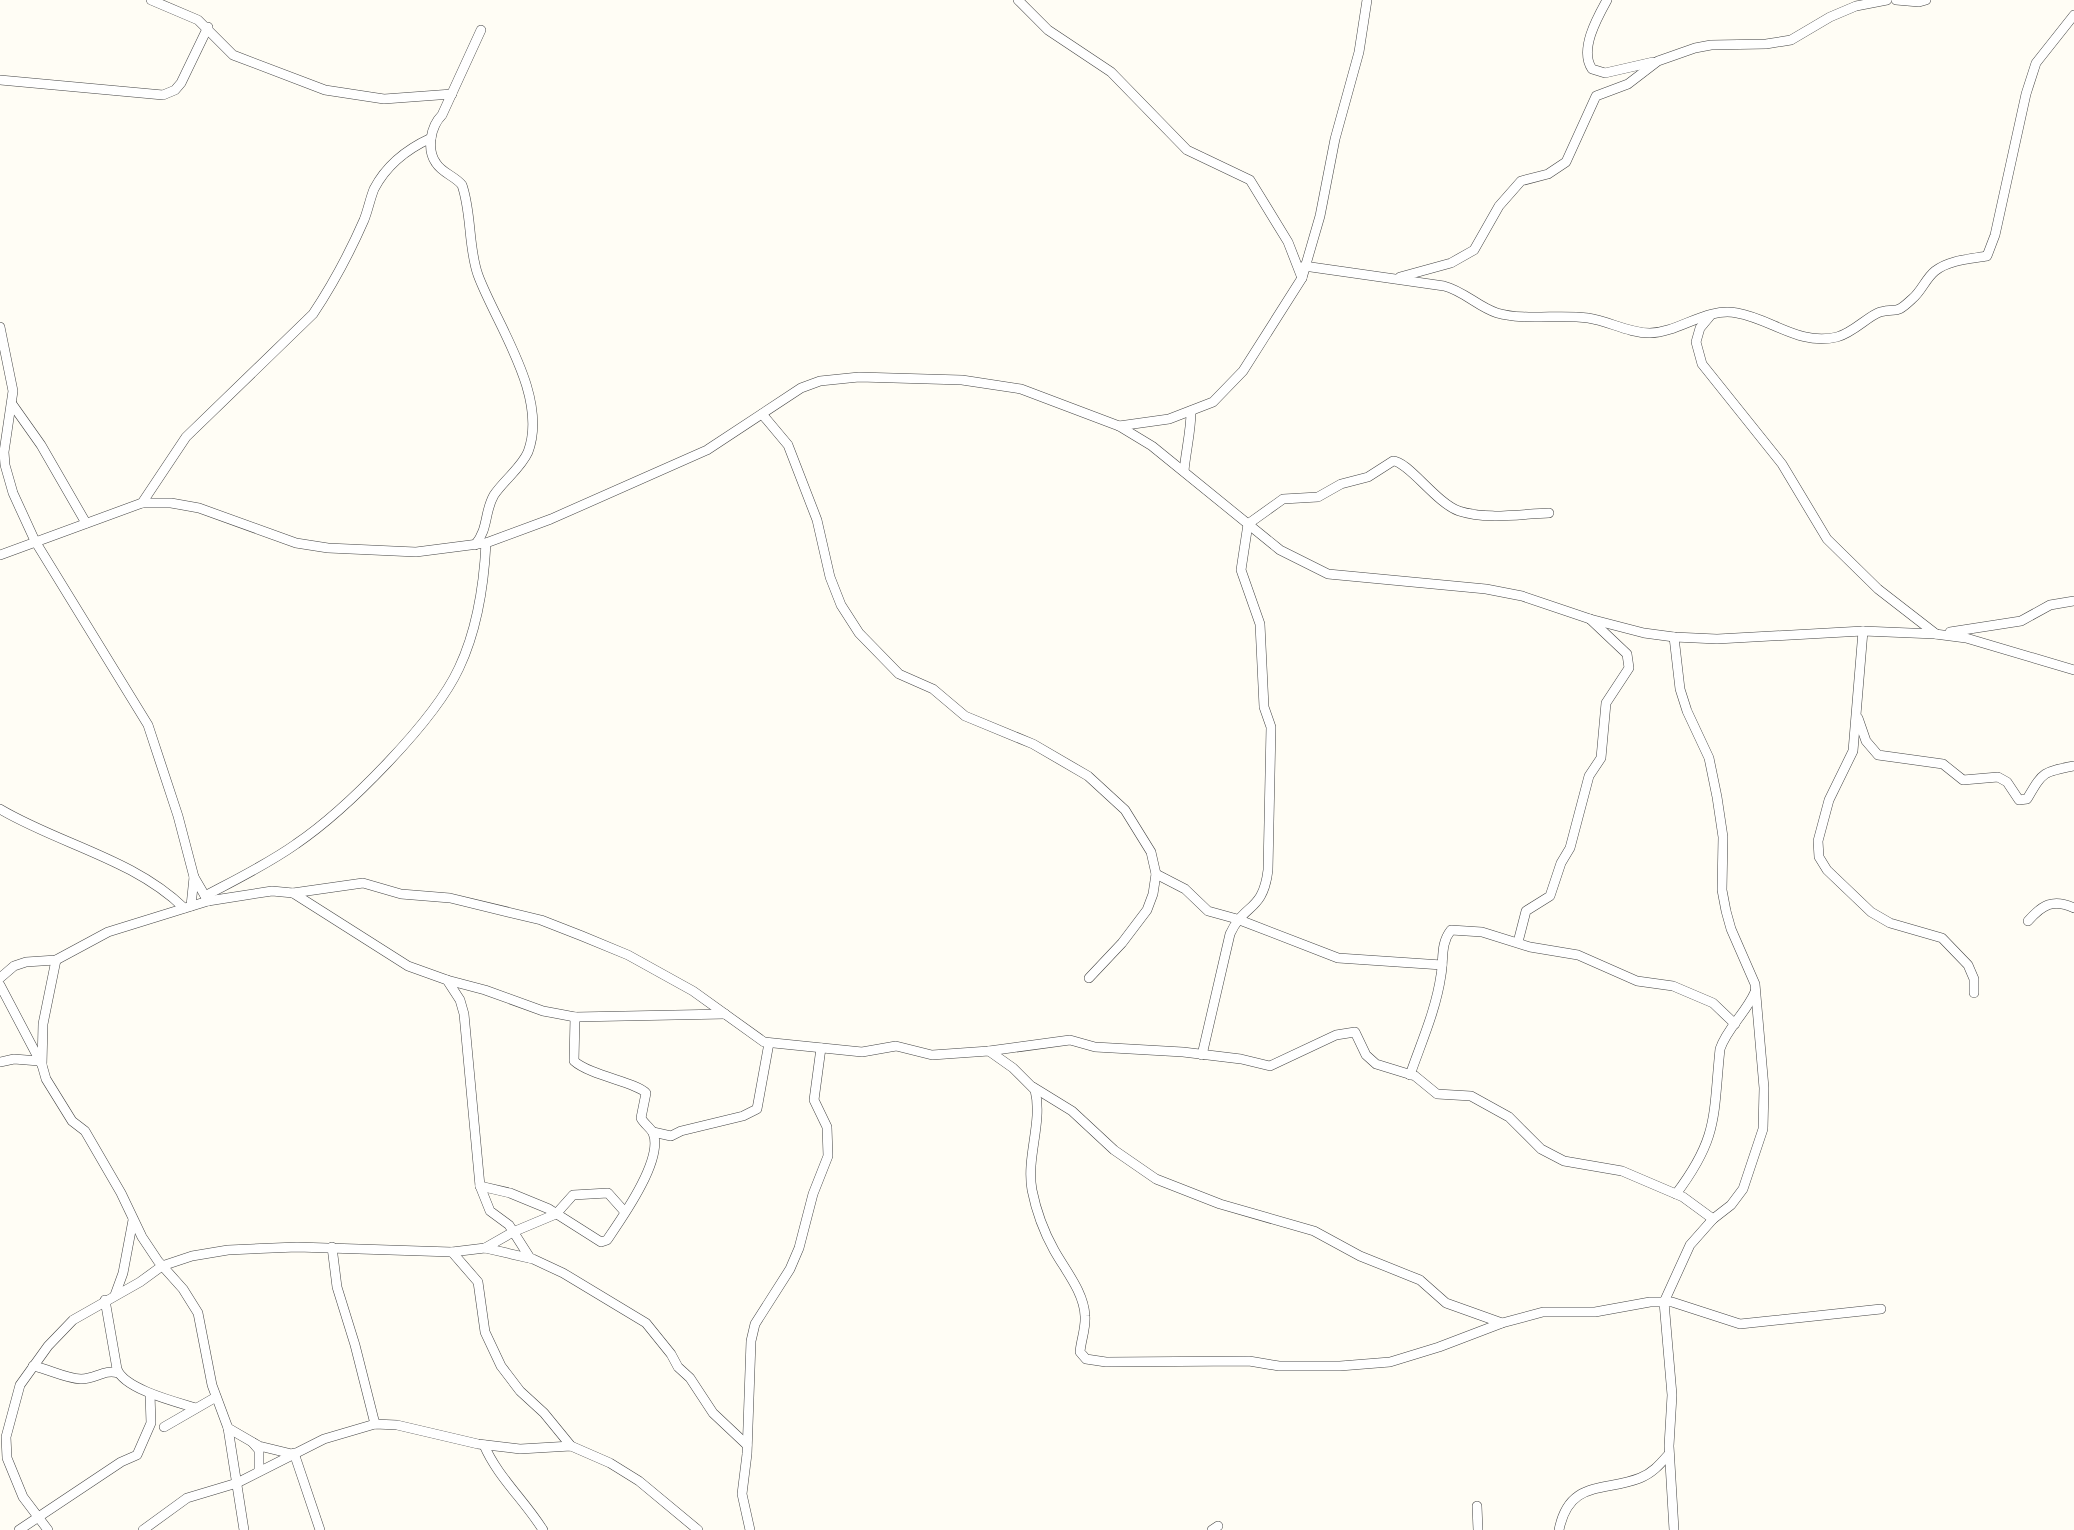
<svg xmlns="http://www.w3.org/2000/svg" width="2074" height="1530" viewBox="0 0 2074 1530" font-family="'Source Serif 4',serif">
	<rect width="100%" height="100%" fill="#fffdf5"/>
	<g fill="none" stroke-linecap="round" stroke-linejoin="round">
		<defs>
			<g id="minor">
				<path d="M151,0l47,20 35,35 92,35 59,9 68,-5"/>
				<path d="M1018,0l30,30 63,42 76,78 63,30 38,62 14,36"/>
				<path d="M1607,0c-10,18 -28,50 -15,69l13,4 48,-11"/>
				<path d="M1896,0l23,2 7,-2"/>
				<path d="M0,80l163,15 12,-5 6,-7 27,-56"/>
				<path d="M1304,266l140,20c20,5 34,21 53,27 28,8 62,1 91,5 21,3 40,15 62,15 30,-1 56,-26 87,-20 35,6 62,33 100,24 16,-4 31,-21 43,-25 18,-5 14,4 32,-13 9,-7 14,-21 23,-28 14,-11 35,-12 52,-15l8,-21 31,-141 10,-31 38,-48"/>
				<path d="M1400,277l51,-14 23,-13 25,-44 22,-25 27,-7 18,-12 30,-66 32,-12 30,-23 37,-13 16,-3 55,-1 25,-4 39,-23 26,-11 31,-6"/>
				<path d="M1710,316l-10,12 -4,14 6,22 80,100 45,75 51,50 58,45"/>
				<path d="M0,327l13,64 -9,61 1,13 8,28 22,48 113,184 30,91 16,61 14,24"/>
				<path d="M12,404l29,41 45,78"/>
				<path d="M762,414l26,31 29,75 13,57 11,28 18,28 40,41 34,15 32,27 68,28 55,32 37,34 26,42 5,22 -3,20 -6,16 -25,33 -33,35"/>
				<path d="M1119,426l50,-7 44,-17 30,-31 59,-93 18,-62 15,-77 24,-87 8,-52"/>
				<path d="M1184,471c2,-21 7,-40 7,-60"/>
				<path d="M142,503l44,-66 127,-123c20,-30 37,-62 51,-94 4,-10 6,-21 10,-31 13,-25 33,-40 57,-51"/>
				<path d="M475,545c14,-17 9,-33 19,-50 10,-15 27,-27 34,-43 21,-56 -32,-128 -50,-177 -10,-28 -6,-61 -16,-90 -7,-9 -20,-12 -26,-22 -10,-14 -5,-37 6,-48l39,-85"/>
				<path d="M0,555l142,-52h29l28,5 97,35 32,5 88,4 70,-9 65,-24 156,-69 94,-62 19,-7 39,-4 103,3 59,9 98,37 33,20 128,104 48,24 158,15 36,7 68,23 54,14 30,4 43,2 146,-8 72,3 31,4 108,32"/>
				<path d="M1863,631l-10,120 -24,49 -11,41 1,16 8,13 44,42 19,11 52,15 26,27 6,14v14"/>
				<path d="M1950,632l71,-11 29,-16 24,-4"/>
				<path d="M1674,637l6,52 7,22 22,47 8,39 6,40 -1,53 4,21 5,18 24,55 9,104 -1,41 -20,60 -12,16 -18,14 -23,26 -26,57 8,93 -3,51 5,84"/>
				<path d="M1858,718l8,23 12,14 65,9 20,16 35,-3 9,5 12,18 8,-1c16,-27 15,-27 47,-33"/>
				<path d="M0,809c59,35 134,50 184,99"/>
				<path d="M1156,874l29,15 23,22 29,8 101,39 104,7"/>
				<path d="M293,893l115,73 39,14 13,20 4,14 16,172 10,25 19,14 21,33"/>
				<path d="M205,896c30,-16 63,-32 91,-52 50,-34 138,-122 163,-176 18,-38 25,-84 27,-125"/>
				<path d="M191,906l3,-29"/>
				<path d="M2028,921c14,-16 25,-23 46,-13"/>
				<path d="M1518,942l8,-31 24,-15 11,-33 9,-15 19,-72 12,-18 5,-55 23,-35 -2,-14 -37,-35"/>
				<path d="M56,960l-13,64 -1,41 4,14 26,42 13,10 36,62 21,44 16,24 25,28 15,24 14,72 16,43 16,102"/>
				<path d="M0,978l14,-12 12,-4 30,-2 52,-28 100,-31 64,-10 21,2 70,-10 38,11 49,4 91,22 41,16 46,19 65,36 71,51 98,10 34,-6 36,9 57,-4 24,17 22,22c8,32 -9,67 -3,100 4,20 12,42 22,60 11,20 30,42 31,66 1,12 -4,24 -5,36l6,7 20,3 143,-1 30,5h61l50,-4 49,-15 63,-24 41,-11h52l55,-10h22l68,22 141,-15"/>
				<path d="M447,980l38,10 58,21 32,6 150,-3"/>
				<path d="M0,985l42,80"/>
				<path d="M989,1051l81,-11 25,7 88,5 58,7 29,7 66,-31 19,-3 11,23 10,9 39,12 22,18 34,2 38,21 32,32 23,12 58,10 61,26 30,22"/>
				<path d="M1202,1055l28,-121c14,-31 33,-22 38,-64l3,-143 -7,-20 -4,-83 -19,-54 7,-46 35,-25 35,-2 23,-13 27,-7 25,-16c15,0 43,42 66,50 28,9 61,3 90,2"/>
				<path d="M0,1062l14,-3 25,2"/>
				<path d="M1410,1075c11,-32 26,-65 31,-100 3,-16 -1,-31 10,-45l31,2 48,15 48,8 59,26 36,5 40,17 22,21"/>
				<path d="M1033,1087l39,24 42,39 42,29 64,25 94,27 46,25 60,24 26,23 56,20"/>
				<path d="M653,1132l18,4 10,-5 62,-15 14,-7 12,-66"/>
				<path d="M480,1186l30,7 39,16 52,33 6,-2c15,-22 57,-81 46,-107 -3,-6 -9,-9 -12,-15l5,-25c-10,-11 -55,-17 -72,-32l1,-44"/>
				<path d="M1676,1194c43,-57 37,-78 44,-145 7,-21 26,-36 35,-57"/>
				<path d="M332,1247l5,40 18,58 20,79"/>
				<path d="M485,1248l28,-16 43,-18 17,-19 35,-2 16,18"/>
				<path d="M452,1252l26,30 7,50 16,34 19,25 24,22 27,33"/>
				<path d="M115,1295l8,-22 10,-53"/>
				<path d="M105,1300l12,69c7,20 59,33 79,39"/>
				<path d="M33,1366c16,3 31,12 48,13 15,0 23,-10 37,-6"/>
				<path d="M164,1427l52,-30"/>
				<path d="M228,1428l31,18 33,8"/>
				<path d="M253,1443l6,7v21"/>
				<path d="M484,1445c13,31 41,56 59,85"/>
				<path d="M294,1453l26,77"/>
				<path d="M1477,1506l1,24"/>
				<path d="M19,1530l102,-68 16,-7 14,-32 -1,-29"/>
				<path d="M48,1530l-25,-33 -16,-39 -1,-21 14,-52 28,-39 25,-26 67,-38 22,-16 30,-10 36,-6 69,-3 155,5 33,-4 48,11 30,14 83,50 25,31 7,13 12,11 23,35 34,32"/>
				<path d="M143,1530l44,-32 50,-15 87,-44 51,-15 22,1 81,19 42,5 51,-3 39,17 29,18 59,49"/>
				<path d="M750,1530l-8,-36 5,-40 4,-113 4,-17 35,-55 9,-21 14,-54 15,-38 -1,-29 -13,-27 7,-52"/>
				<path d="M1212,1530l6,-4"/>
				<path d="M1559,1530c10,-51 46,-38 81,-52 13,-5 21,-15 29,-24"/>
			</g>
		</defs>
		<use href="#minor" stroke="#444" stroke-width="10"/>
		<use href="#minor" stroke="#fff" stroke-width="9"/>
	</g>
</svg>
